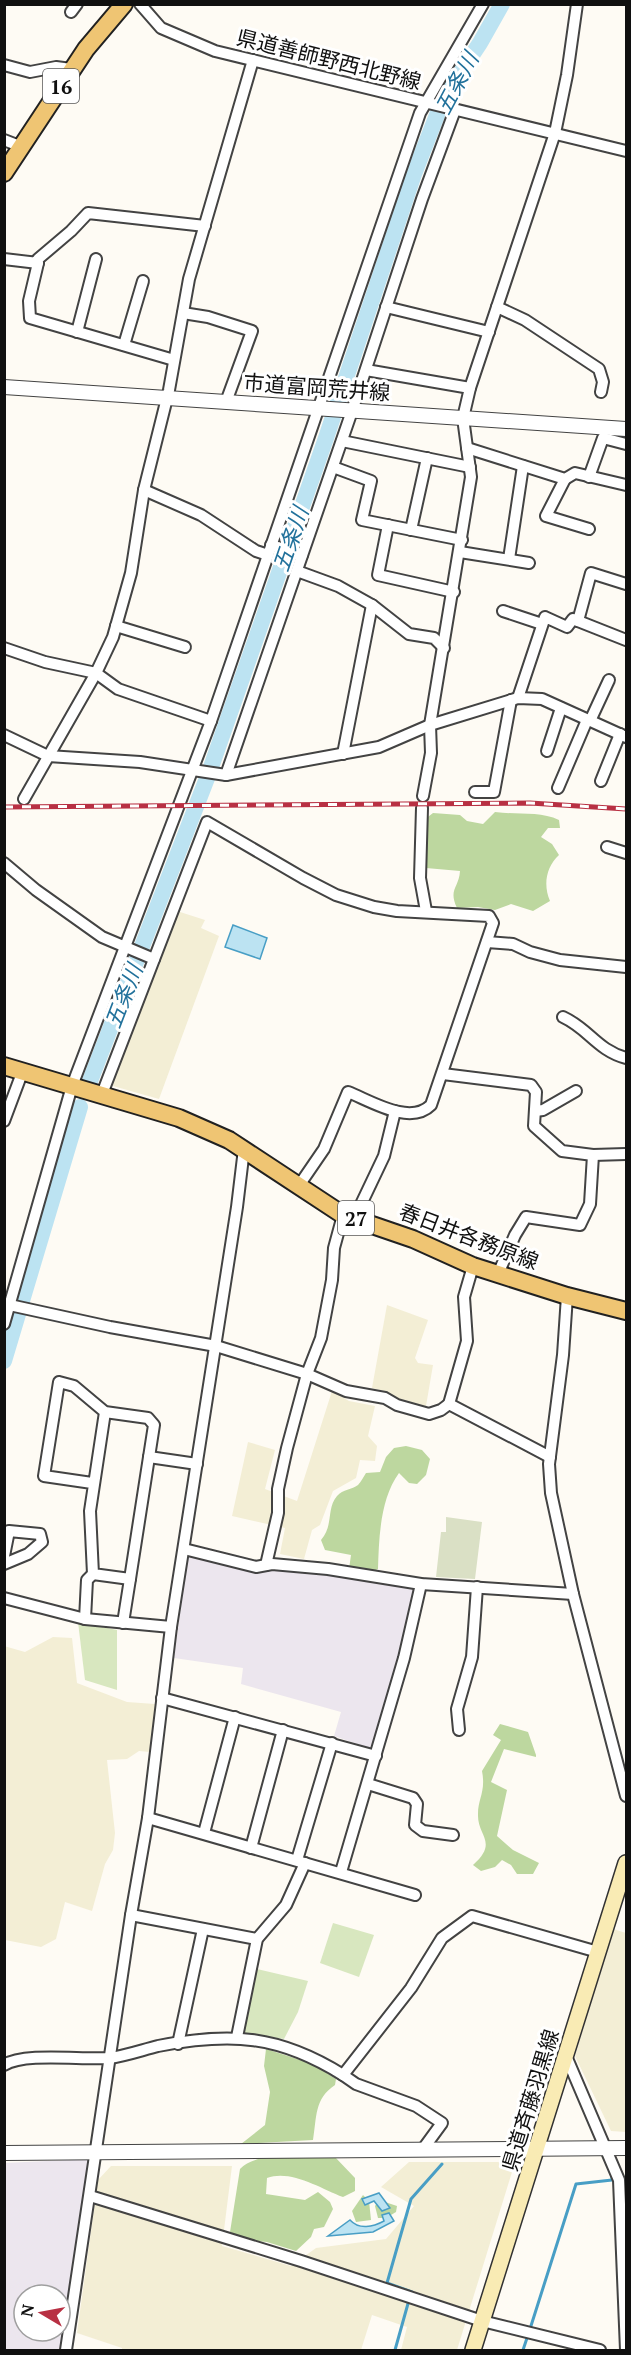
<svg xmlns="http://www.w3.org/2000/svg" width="631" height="2355" viewBox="0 0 631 2355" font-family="'PT Serif','Noto Sans JP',serif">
	<rect width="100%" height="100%" fill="#fefbf4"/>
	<g fill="#ece6ee" fill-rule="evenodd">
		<path d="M188,1553l222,33 5,6 -14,62 -27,89 -5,5 -35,-12 7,-24 -100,-28 2,-16 -69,-10z"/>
		<path d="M90,2159l-29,191h-56l-1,-187zM24,2295h36v36h-36z"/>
	</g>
	<g fill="#f3eed5">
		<path d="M177,911l28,9 -4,8 18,8 -60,163 -46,-13 -2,-5z"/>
		<path d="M387,1305l41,15 -13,38 3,5 15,2 -7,41 -26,-6 -12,-8 -16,-4z"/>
		<path d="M332,1391l17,10 26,5 -7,30 9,10 -2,15 -15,-1 -4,18 -23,13 -13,34 -8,5 -8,29 -24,-5 5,-26 -53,-12 16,-74 27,8 -10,39 32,12z"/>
		<path d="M53,1637l19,1 5,45 50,19 28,2 -5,48 -11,-1 -12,8 -20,1 8,73 -2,17 -8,14 -13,47 -27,-9 -9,37 -15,8 -36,-7 -1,-294 21,6z"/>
		<path d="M613,1929l13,4v199l-15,-1 -36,-75z"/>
		<path d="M409,2162h97l6,10 -55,178h-56l6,-23 -35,-12 -11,35h-239v-2l-45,-15 21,-153 13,-14h121l-10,80 69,20 25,-18 70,-9 28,-33 -33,-19z"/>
	</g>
	<g fill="#d8e7bf">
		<path d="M78,1622l39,8v60l-32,-10z"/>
		<path d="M333,1923l41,12 -15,42 -39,-14z"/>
		<path d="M257,1969l51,12 -10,31 -14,27 -41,-6z"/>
	</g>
	<g fill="#bdd79f">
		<path d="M495,812c22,3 45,-1 64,8l1,8h-12l-7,9 11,7 7,11c-13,12 -16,30 -9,46l-17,10 -22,-7 -16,6 -17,-3 -21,1c-9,-19 2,-20 3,-37l-34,-3 -3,-19 1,-29 9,-7 27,2 7,6 16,3z"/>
		<path d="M406,1446l16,4 8,9 -4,16 -9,9 -8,-1 -10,-10c-19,26 -20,65 -21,96l-9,4 -20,-4 2,-14 -26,-5 -4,-10c13,-15 5,-31 16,-44 6,-7 15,-6 21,-11 3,-3 6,-9 8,-12l14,-1 6,-15 8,-9z"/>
		<path d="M500,1724l28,8 8,23v2l-32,-8 -13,33 16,8 -10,46 16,14 26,13 -6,11h-16l-6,-9 -9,-5 -7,7 -14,4 -8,-6c26,-23 4,-29 5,-51 0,-16 8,-22 4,-43l19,-31 -8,-5z"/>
		<path d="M266,2049l47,15 23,15 -1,6c-21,14 -18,32 -22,55l-72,4 24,-19 5,-33 -6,-26z"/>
		<path d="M334,2156l21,22v13l-12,6c-23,-9 -53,-28 -76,-19l-1,16 39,6 13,-8 12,10 3,7 -9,18 -10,2 -3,8 -15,14 -29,-9 -20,-2 -17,-8 10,-63c18,-19 68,-13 94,-13z"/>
		<path d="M363,2195l6,6 2,19 -15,2 -4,-11z"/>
		<path d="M379,2200l18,6 -1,6 -10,6h-8l-3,-12z"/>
	</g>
	<path fill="#dae0c5" d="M446,1517l36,5 -7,57 -39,-2 5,-45h5z"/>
	<g fill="#bce3f2" stroke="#489ec5" stroke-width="1.5">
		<path d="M233,925l34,13 -7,21 -35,-12z"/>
		<path d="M379,2193l11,15 -8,3 -8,-10 -9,4 -3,-6z"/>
		<path d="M389,2213l5,8 -21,11 -45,4 22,-16c9,10 23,7 34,1l-2,-6z"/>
	</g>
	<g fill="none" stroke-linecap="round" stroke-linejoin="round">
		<g stroke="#489ec5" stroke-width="3">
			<path d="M411,2294l1,-2 -25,-9 24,-84 31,-35"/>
			<path d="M530,2329l46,-145 36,-4v-6"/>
			<path d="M395,2350l14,-50"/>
			<path d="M523,2350l5,-15"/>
		</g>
		<g stroke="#bce3f2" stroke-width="16">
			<path d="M90,1081l119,-308 117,-335 88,-264 30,-77 36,-54 22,-39"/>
			<path d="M4,1361l76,-254"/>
		</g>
		<defs>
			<g id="minor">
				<path d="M140,4l21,24 54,23 411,100"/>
				<path d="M71,12l6,-8"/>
				<path d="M4,65l26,7 26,-5 15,2"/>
				<path d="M4,140l18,7"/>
				<path d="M4,259l34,4v-4l33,-28 17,-18 117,13"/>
				<path d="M38,263l-9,38 1,17 144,42"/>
				<path d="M386,307l103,25"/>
				<path d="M497,307l28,13 74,49 4,13 -2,10"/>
				<path d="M183,313l25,4 44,14 -26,71"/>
				<path d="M77,332l19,-73"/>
				<path d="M124,345l19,-64"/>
				<path d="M366,370l104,18"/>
				<path d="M342,441l128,26"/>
				<path d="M467,448l98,31 10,-6 51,12"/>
				<path d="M333,467l38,14 -9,39 100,20"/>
				<path d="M589,477l14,-39 23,6"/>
				<path d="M565,479l-19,37 43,13"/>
				<path d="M144,490l57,25 55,36 12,4"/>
				<path d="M388,525l-10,50 76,17"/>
				<path d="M411,530l16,-72"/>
				<path d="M271,545l31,10"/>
				<path d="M460,552l69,11"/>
				<path d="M509,559l14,-93"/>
				<path d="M297,571l41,15 34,19 37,29 25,4 10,10"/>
				<path d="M503,611l39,13"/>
				<path d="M578,621l48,19"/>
				<path d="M116,626l69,21"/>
				<path d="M4,648l41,14 51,11 22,16 93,32"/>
				<path d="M518,698l27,-81 22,10 6,-8 5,2 13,-48 35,11"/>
				<path d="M590,721l19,-41"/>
				<path d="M4,735l44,21 92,6 86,13 153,-28 51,-22 88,-27 24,1 84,38"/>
				<path d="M547,751l14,-43"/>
				<path d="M343,754l29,-149"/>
				<path d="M226,775l126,-364 70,-212 33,-89"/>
				<path d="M601,781l19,-47"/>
				<path d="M558,788l29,-68"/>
				<path d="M475,792h19l17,-92"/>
				<path d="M423,796l8,-43 -1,-28 41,-248 -8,-59 7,-30 85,-255 12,-58 10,-71"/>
				<path d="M24,799l72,-126 17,-36 18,-64 13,-83 25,-100 20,-111 64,-219"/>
				<path d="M422,808l-2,70 6,33"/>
				<path d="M607,847l19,6"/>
				<path d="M4,863l32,27 66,47 52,22"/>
				<path d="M487,942l26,2 17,8 30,8 66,7"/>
				<path d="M563,1017c26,12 34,33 63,41"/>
				<path d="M443,1074l88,11 5,7 -2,34 28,25 31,4 33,-1"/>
				<path d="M102,1094l105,-272 96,56 33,17 38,12 23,4 92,5 4,7 -62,182c-21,21 -60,-4 -83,-13l-24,57 -26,38"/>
				<path d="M535,1111l8,-1 33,-19"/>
				<path d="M4,1121l18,-48"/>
				<path d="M355,1217l29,-61 11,-45"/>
				<path d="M498,1274l17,-39 11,-18 54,8 10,-21 3,-49"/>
				<path d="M567,1296l-4,59 -14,109 2,29 22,101 53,202"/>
				<path d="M5,1304l105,23 106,19 91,28 39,17 39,7 12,7 32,9 12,-4 8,-6 101,53"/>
				<path d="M4,1324l68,-238 139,-365 209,-608 63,-109"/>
				<path d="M449,1404l18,-63 -3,-44 9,-31"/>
				<path d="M149,1457l48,7"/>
				<path d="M92,1483l-48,-7 15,-94 15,4 31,26 -15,99 3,63 37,5 24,-154 -6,-7 -43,-6"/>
				<path d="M184,1549l72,18 16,-3 56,5 93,15 152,10"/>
				<path d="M4,1556l5,-25 31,3 2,8 -14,12 -24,10"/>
				<path d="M266,1565l12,-52v-24l9,-41 20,-74 14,-36 11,-58 2,-32 9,-33"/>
				<path d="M4,1598l81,21 86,8"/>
				<path d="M85,1619l2,-39 6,-6"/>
				<path d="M123,1623l7,-44"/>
				<path d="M162,1698l214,58"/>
				<path d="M459,1730l-2,-21 15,-52 5,-70"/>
				<path d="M368,1784l45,14 4,6 -2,21 8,6 30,4"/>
				<path d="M148,1818l267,77"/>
				<path d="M204,1833l31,-116"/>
				<path d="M251,1848l32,-118"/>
				<path d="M297,1860l35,-117"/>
				<path d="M341,1872l63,-214 17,-74"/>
				<path d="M131,1915l126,24"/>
				<path d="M237,2037l20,-98 29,-34 19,-42"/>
				<path d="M178,2044l25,-115"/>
				<path d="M566,2056l53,124 7,170"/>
				<path d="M4,2065c21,-13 77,-5 105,-7 16,-2 33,-8 49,-12 73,-14 121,-11 185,29l68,-87 31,-50 30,-22 126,36"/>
				<path d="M343,2075l13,9 60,22 26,17 -19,26"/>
				<path d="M90,2196l211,65 181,60 118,29"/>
				<path d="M66,2350l65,-435 17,-97 23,-191 66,-420 7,-58"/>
			</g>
			<g id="tertiary">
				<path d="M4,387l622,42"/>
				<path d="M4,2153l622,-5"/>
			</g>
			<path id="secondary" d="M473,2350l153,-487"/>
			<g id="primary">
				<path d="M4,173l82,-124 38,-45"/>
				<path d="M4,1066l175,52 50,22 114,75 70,24 60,27 94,30 59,15"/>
			</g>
		</defs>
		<use href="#minor" stroke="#434343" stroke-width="14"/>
		<use href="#tertiary" stroke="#434343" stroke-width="16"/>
		<use href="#secondary" stroke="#323232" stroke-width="18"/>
		<use href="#primary" stroke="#212121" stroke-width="20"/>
		<use href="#minor" stroke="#fff" stroke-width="10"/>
		<use href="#tertiary" stroke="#fff" stroke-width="14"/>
		<use href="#secondary" stroke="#f9ebb4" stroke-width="15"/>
		<use href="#primary" stroke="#efc573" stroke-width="16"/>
		<defs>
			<path id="rail" d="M4,807l526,-4 96,6"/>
		</defs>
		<use href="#rail" stroke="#b83043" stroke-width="5"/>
		<use href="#rail" stroke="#fff" stroke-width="3" stroke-dasharray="9" stroke-linecap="butt"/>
	</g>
	<g text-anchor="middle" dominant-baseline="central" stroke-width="6" stroke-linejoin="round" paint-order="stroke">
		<g fill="#fff" stroke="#585858" stroke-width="1.5">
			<rect x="43" y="69" width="36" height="34" rx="4.5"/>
			<rect x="338" y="1201" width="36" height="34" rx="4.5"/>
		</g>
		<g font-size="20" font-weight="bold" fill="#101010">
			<text x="61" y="86">16</text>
			<text x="356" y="1218">27</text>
		</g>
		<g font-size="21" fill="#101010" stroke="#fff">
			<text transform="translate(329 59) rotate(14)">県道善師野西北野線</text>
			<text transform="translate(317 387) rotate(4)">市道富岡荒井線</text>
			<text transform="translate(469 1236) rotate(21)">春日井各務原線</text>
			<text transform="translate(530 2100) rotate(-73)">県道斉藤羽黒線</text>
		</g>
		<g font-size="22" font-style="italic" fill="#21719b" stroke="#fff">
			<text transform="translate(456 83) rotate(-62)">五条川</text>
			<text transform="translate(290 539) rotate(-71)">五条川</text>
			<text transform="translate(123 996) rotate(-69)">五条川</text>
		</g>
	</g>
	<rect width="631" height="2355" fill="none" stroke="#101010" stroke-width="12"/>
	<g transform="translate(42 2313) rotate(280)"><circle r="28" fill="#ffffff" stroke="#9f9f9f" stroke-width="1.5"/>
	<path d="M0-4.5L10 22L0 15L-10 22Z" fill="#b83043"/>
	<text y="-9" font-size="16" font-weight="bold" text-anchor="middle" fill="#101010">N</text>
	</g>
</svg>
